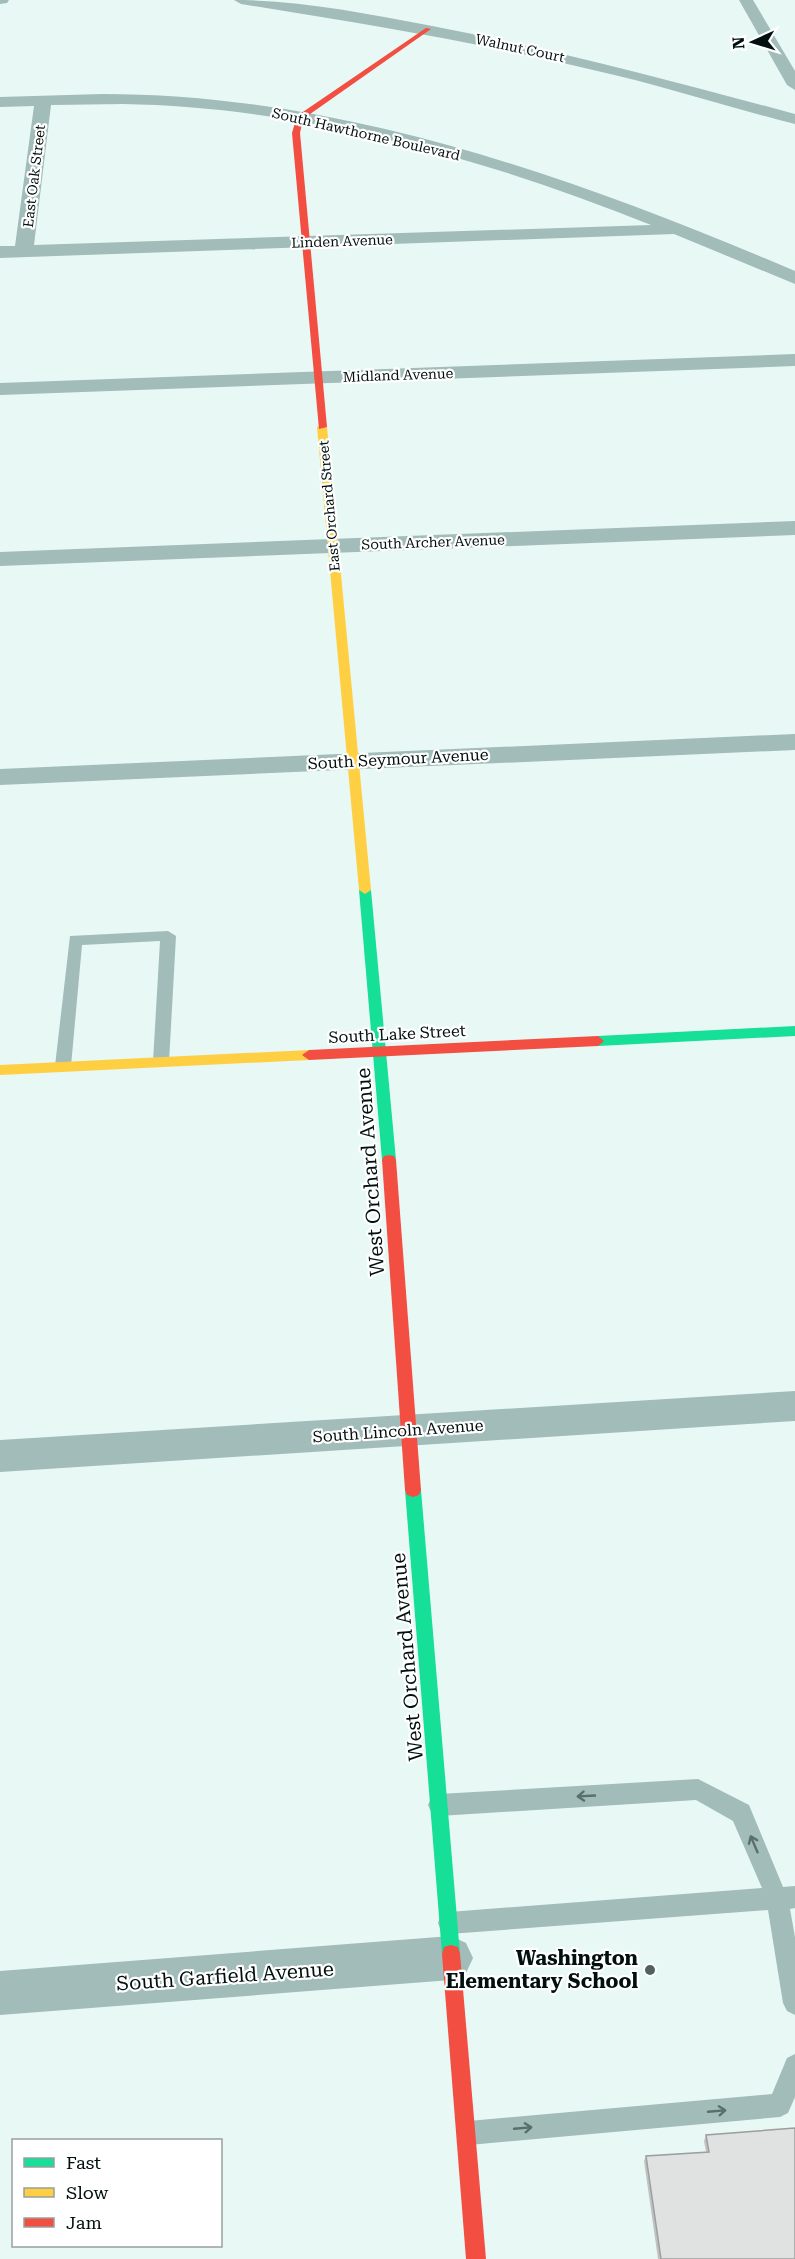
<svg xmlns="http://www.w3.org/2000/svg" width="795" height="2259" viewBox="0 0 795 2259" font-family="'Roboto Serif',serif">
	<rect width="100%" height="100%" fill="#e8f8f5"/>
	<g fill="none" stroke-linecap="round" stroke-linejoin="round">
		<g fill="#a1bcb9" fill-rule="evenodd">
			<path d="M168,931l8,5 -7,126 -2,4h-12l-2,-4 7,-121 -78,4 -11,121 -2,4h-12l-2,-4 15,-130z"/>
			<path d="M698,1779l51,26 34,82 12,-1v22l-5,1 5,28v78l-8,-4 -4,-8 -15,-93 -319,24 -8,-3 -3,-8 3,-8 8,-3 313,-24 -29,-67 -37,-21 -257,16 -8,-4 -3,-7 3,-7 8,-4z"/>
			<path d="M795,2054v43l-7,16 -8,4 -311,28 -9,-3 -3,-9 3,-9 9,-3 303,-27 15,-36z"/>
		</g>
		<g fill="#a1bcb9" fill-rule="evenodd">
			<path d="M0,0h9l-2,3 -7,1z"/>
			<path d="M234,0c64,0 130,13 193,25 125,24 246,56 368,89v10c-68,-17 -134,-39 -202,-54 -116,-28 -234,-47 -352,-66z"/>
			<path d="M739,0h14l42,71v19l-8,-5z"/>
			<path d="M102,94c241,0 474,84 693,177v13l-121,-50 -674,24v-12h15l19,-140 -34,1v-10zM123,104c181,3 361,54 528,121l-617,20 17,-140z"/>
			<path d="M795,354v12l-795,29v-12z"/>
			<path d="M795,521v14l-795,31v-14z"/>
			<path d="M795,734v16l-795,35v-16z"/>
			<path d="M795,1391v30l-795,51v-32z"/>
			<path d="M451,1936l15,7 7,15 -7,15 -15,7 -451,35v-44z"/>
		</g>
		<g fill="#16e098" fill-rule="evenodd">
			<path d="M365,886l6,4 25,270 -2,4h-10l-2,-4 -23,-270z"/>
			<path d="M795,1026v10l-197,10 -6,-5 6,-5z"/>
			<path d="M413,1483l6,2 2,5 39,464 -2,7 -7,2 -7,-2 -2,-7 -37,-464 2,-5z"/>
		</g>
		<g fill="#ffcf43" fill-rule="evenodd">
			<path d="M322,424l5,3 44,463 -6,4 -6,-4 -42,-463z"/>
			<path d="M309,1050l7,5 -7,5 -309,15v-10z"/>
		</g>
		<g fill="#f24e42" fill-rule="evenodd">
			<path d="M426,28l5,1 -128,90 -3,14 27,294 -8,2 -27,-296 5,-17z"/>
			<path d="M598,1036l6,5 -6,5 -289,14 -7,-5 7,-5z"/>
			<path d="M389,1155l5,1 2,4 25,330 -2,5 -6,2 -6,-2 -2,-5 -23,-330 2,-4z"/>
			<path d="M451,1945l7,2 2,7 26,305h-20l-24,-305 2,-7z"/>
		</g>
	</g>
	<path fill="#c1c2c2" d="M706,2135l89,124h-137l-14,-98 2,-5 60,-4 -2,-11z"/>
	<path fill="#e0e2e2" stroke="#9d9e9e" stroke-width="1.5" d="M795,2128v131h-134l-15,-103 63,-4 -3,-17z"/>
	<defs><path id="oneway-shaft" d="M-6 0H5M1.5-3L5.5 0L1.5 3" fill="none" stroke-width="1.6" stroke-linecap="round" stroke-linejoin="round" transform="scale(1.5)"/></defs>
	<g stroke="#596f6c">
		<use href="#oneway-shaft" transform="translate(586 1796) rotate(177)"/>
		<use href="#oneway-shaft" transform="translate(754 1844) rotate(-113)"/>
		<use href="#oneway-shaft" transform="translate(717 2111) rotate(-5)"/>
		<use href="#oneway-shaft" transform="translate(523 2128) rotate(-5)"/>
	</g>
	<circle fill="#52615f" stroke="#fff" stroke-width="2" cx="650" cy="1970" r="6"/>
	<g text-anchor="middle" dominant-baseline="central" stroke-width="4.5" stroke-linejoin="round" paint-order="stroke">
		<g font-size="14" fill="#01100e" stroke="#fff">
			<text transform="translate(520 48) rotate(12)">Walnut Court</text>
			<text transform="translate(366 134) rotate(13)">South Hawthorne Boulevard</text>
			<text transform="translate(34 176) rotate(-83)">East Oak Street</text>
			<text transform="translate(342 241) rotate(-2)">Linden Avenue</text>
			<text transform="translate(398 375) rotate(-2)">Midland Avenue</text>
			<text transform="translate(329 506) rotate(-95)">East Orchard Street</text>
			<text transform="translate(433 542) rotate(-2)">South Archer Avenue</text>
		</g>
		<g font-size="16" fill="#01100e" stroke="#fff">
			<text transform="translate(398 759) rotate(-3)">South Seymour Avenue</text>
			<text transform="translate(397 1034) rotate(-3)">South Lake Street</text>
			<text transform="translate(398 1431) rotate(-4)">South Lincoln Avenue</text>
		</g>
		<g font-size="20" fill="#01100e" stroke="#fff">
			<text transform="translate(370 1172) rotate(-94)">West Orchard Avenue</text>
			<text transform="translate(407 1657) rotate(-95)">West Orchard Avenue</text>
			<text transform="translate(225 1976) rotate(-4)">South Garfield Avenue</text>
		</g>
		<g font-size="20" font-weight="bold" fill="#01100e" stroke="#fff" text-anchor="end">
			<text x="638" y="1958">Washington<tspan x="638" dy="23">Elementary School</tspan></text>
		</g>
	</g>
	<rect x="12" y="2139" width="210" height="108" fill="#ffffff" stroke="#999f9f" stroke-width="1.5"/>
	<rect x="24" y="2158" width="30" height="9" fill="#16e098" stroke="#999f9f" stroke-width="1.5"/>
	<text x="66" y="2169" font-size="18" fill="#01100e">Fast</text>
	<rect x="24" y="2188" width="30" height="9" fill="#ffcf43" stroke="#999f9f" stroke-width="1.5"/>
	<text x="66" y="2199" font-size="18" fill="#01100e">Slow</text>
	<rect x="24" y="2218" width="30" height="9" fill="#f24e42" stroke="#999f9f" stroke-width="1.5"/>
	<text x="66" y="2229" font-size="18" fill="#01100e">Jam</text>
	<g transform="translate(753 42) rotate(266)" stroke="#ffffff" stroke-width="4.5" paint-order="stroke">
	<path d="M0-4.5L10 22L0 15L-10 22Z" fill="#01100e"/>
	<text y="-9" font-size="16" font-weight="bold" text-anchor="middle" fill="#01100e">N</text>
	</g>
</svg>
